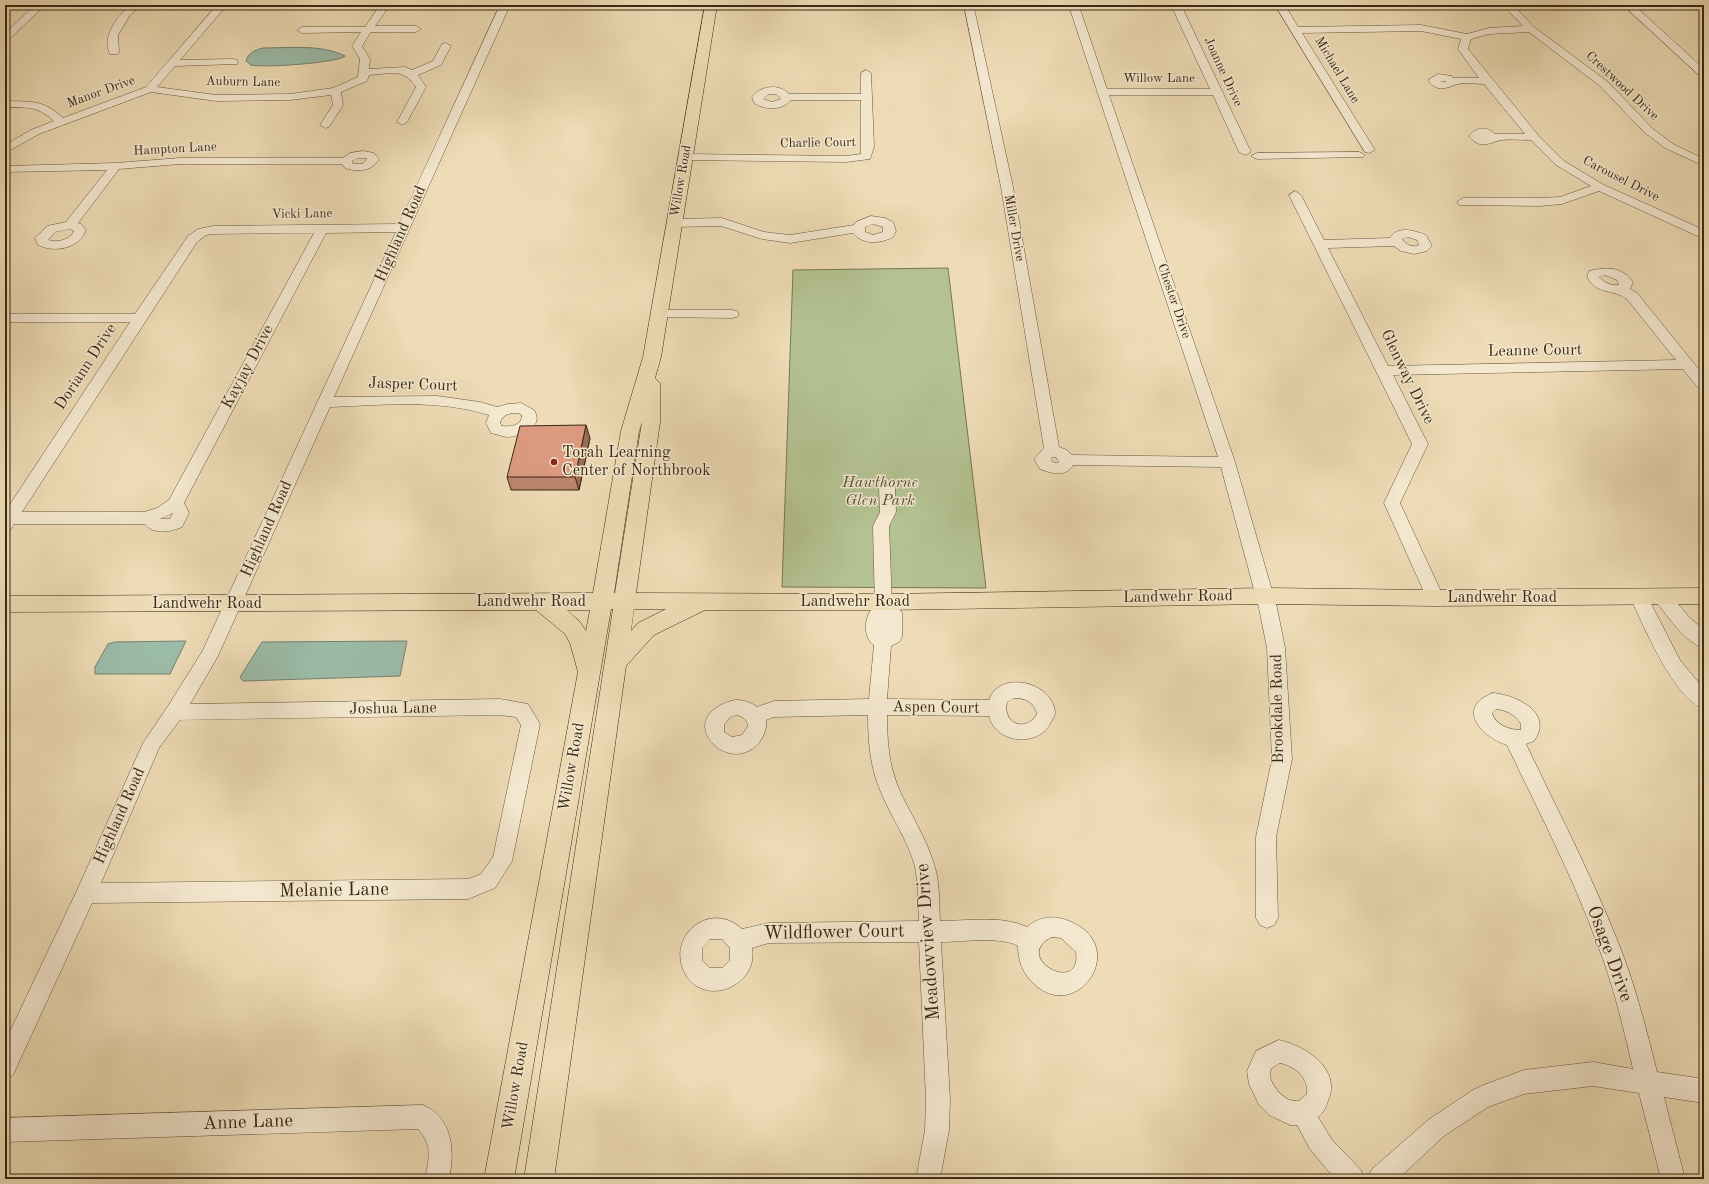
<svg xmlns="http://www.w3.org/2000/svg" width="1709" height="1184" viewBox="0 0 1709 1184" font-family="'Old Standard TT',serif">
	<rect width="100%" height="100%" fill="#eedcb6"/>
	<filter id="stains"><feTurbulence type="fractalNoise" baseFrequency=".005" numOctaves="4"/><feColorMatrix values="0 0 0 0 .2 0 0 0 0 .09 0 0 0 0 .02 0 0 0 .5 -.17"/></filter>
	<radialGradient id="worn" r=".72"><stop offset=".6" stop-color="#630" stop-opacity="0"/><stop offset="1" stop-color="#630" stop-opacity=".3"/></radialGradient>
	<path fill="#b4c292" stroke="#767652" d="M948,268l38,320 -204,-1 11,-317z"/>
	<g fill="#9bbca9" stroke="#74816d">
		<path d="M263,48c26,0 58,-4 82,8 -7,7 -83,12 -94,9 0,0 -5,-4 -5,-4 2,-8 9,-11 17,-13z"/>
		<path d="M186,641l-16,33h-75v-7l13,-23 7,-2z"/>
		<path d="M407,641l-7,35 -157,5 -3,-4 22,-35z"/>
	</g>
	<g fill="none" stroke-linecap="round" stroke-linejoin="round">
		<defs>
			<g id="minor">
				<path d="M32,5h10l-5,8 -29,27 -3,1v-8l25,-23z"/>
				<path d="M131,5h11l-12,10 -12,20 1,17 -1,2h-8c-9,-17 8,-39 21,-49z"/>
				<path d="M217,5h10l-47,55 53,-1 4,1 1,2 -1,2 -62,2 -18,21 59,8 74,-1 43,-6 25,-11 2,-18 -8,-13 9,-14 -59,1 -5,-3 5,-3h63l15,-22h10l-15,21h41l5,3 -5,3h-45l-9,14 8,13 -1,10 36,-2 7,3 21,-9 9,-17 4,-1 5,3 -10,19 -23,10 8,12 -19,35 -5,3 -5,-3 19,-35c-13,-20 -26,-13 -47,-12l-2,6 -26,11 2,13 -14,22 -4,1 -5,-3 13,-20 -2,-10 -41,5 -74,1 -65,-9 -112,42 -34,19v-8l26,-15 23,-9c-18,-16 -26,-13 -49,-14v-6c27,1 37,-2 58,17l83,-31z"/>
				<path d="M500,5h10l-176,392 103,-1 43,6 17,5 11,-3 13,-1 13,7c11,17 -14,27 -28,27 -5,-1 -10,-3 -15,-4l-5,-10 3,-8c-51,-16 -107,-10 -159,-8l-112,249 -28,48 310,-5 28,5 12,20 -28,137 -17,27 -27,11 -376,4 -79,172 -8,4v-37l74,-156 64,-143 25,-37 34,-54 194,-420 -70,1 -142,270 5,10 -7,14c-11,5 -29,8 -37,-3h-131l-3,5 -6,2v-19l125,-190h-125v-8h130l53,-78 10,-7 15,-3 186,-2zM314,233l-145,267 -12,8 -13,4h-122l175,-270 9,-7 7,-1zM518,413l4,2c0,11 -12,12 -20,11l-2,-3c3,-9 10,-10 18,-10zM173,513l-3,6h-10zM500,715l16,2 5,8 -28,132 -12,17 -13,5 -367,4 58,-135 21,-28z"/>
				<path d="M964,5h106l-5,3h-91l39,179 46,260 8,3 5,5 146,2 -148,-448 2,-2h6l2,2 27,80h103l-39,-84h10l70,147 -6,3 -6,-3 -26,-57h-104l126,367 42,146 8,40 7,111 -16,78 2,81 -4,7 -7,3 -7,-3 -4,-7v-81l16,-78 -5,-111 -8,-40 -38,-141 -148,-2c-7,13 -23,8 -33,4l-6,-10 10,-11 -43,-261zM1052,457h4l3,5 -3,1 -5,-2z"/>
				<path d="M1275,5h10l13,22 123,-2 46,9 22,-6 34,-2 -20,-21h10l21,22 74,55 44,46 21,16 31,15v7l-39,-18 -21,-16 -44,-46 -71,-54 -40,2 -18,5 -3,10 70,86 26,26 40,24 100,45v9l-105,-48 -37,13 -22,2 -81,-1 -2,-3 6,-4h77l20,-1 31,-11 -35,-21 -25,-25c-9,0 -20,-1 -30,0 -12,3 -21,10 -32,-4 7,-9 18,-10 26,-2h30l-41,-50c-8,0 -18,-2 -26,0 -11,3 -20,10 -30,-4l10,-6 14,2 1,2h26l-21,-29 3,-10 -40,-8 -119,2 73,117 -6,3 -4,-1zM1439,81h6l1,1z"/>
				<path d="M1623,5h11l70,64v8l-4,-1z"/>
				<path d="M866,70l5,3 3,74 -4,12 -24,3 -161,-2 -6,-3 6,-3 161,2 15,-2v-54h-70c-9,11 -26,10 -37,3l-2,-6c8,-11 27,-14 37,-3h72v-21zM769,94h7l5,5 -9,3 -9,-3z"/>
				<path d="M363,151l11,2 5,6c-8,13 -21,13 -34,9l-3,-4h-162l-61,5 -41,54 3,1 5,6c-7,19 -32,23 -48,15l-3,-7 12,-12 19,-4 41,-52 -102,2v-6l111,-3 64,-5h163l7,-5zM358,158h8l1,1 -5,5h-9l-1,-3zM70,229l4,2c-4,9 -17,12 -26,9l7,-8z"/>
				<path d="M1359,152l6,3 -2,2 -106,2 -6,-3 6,-3z"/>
				<path d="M1295,191l6,4 23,45 66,-2c8,-13 25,-7 36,-3l6,11 -5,5 -13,3 -13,-3 -7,-5 -66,2 60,118 288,-6 -49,-61c-15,-11 -29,-3 -40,-22l2,-6c17,-4 32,-5 44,11l-3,7 7,4 67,83v15l-5,-2 -16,-20 -290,6 35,69 -28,59 44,95 -3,5 -6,2 -6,-2 -45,-100 28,-59 -123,-249zM1408,237l9,3 2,5c-6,3 -13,0 -17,-6zM1605,275l12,5 2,5c-8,1 -14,-2 -20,-8z"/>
				<path d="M871,216l14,2 8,4 3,9 -3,6c-13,7 -30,8 -40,-4l-63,10 -28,-4 -41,-13 -47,1 -6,-4 6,-4 48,-1 42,14 26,3 64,-10 2,-3zM873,224l10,3v5l-10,3 -8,-3v-5z"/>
				<path d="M659,310h73l5,1 2,3 -2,3 -5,1 -78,-1 -2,-3 2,-3z"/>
				<path d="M887,482l6,2 2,4 1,24 -7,14 3,79 7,3 3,5v24l-3,5 -8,4 -4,53 102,1c10,-31 65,-18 66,13 0,3 -3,7 -5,11 -13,24 -55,19 -61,-8l-102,-1c0,26 2,51 12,74 11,25 27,48 35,75 6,18 5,38 6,57 27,0 62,-6 87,6 13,-11 27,-12 42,-6 63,25 7,106 -37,61 -10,-10 -14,-23 -14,-36 -16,-10 -58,-4 -77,-4l9,157 -1,31 -9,49h-24l9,-49 1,-31 -7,-157 -150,1 -17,5c7,37 -46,60 -66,27 -22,-38 24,-76 56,-46l27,-6 150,-2c-1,-19 0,-39 -5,-58 -8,-26 -24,-48 -34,-73 -10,-24 -12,-49 -12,-75l-94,2 -8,3c1,8 -2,16 -7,23 -31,35 -87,-24 -28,-42 8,-3 20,1 26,6l17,-6 95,-2 5,-54c-12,-7 -10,-32 1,-39l-2,-80 7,-14 -1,-24 2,-4zM1014,698c12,0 20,4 23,16 -11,19 -35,10 -30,-12zM737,715c6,2 10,4 11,11l-6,9 -10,2 -8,-5v-7l6,-8zM1052,937l9,1 15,14c6,45 -66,5 -24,-15zM710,939h12l8,9v12l-8,8h-12l-8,-8v-12z"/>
				<path d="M1639,590l6,2 35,68 24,29v20c-31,-11 -60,-83 -74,-112l3,-5z"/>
				<path d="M1662,590l6,2 21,25 15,13v18c-20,-6 -35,-31 -48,-46l-3,-5 3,-5z"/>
				<path d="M1493,693c24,2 61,20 41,48l-8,3c31,65 65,130 92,198 17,42 28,86 39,130l47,7v24l-40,-6 21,82h-24l-22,-86 -46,-7 -69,8 -36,13 -44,29 -46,43h-30l3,-9 57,-50 45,-30 8,-4 43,-16 69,-8 40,7c-10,-43 -20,-85 -36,-126 -25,-68 -59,-133 -90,-198 -26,-8 -52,-38 -14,-52zM1496,709c11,1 19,6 25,15v6c-11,0 -26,-5 -29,-17z"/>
				<path d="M1279,1040c27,6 63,29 49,61 -2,7 -5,12 -10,16l14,23 29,30 3,9h-29l-25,-30 -13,-24h-7l-21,-10 -10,-10 -10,-21 -2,-13 9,-20zM1280,1063c15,3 29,15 27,31l-8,7c-3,0 -6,0 -9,-1 -9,-3 -26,-22 -18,-32 2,-2 6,-4 8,-5z"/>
				<path d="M423,1105c30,13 32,46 26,74h-24c4,-21 8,-33 -7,-50l-413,13v-24z"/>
			</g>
			<path id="major" d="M705,5h12l-56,352 -6,21 5,5v39l-24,171 248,1 382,-6 169,2 269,-2v16l-269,2 -169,-2 -382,6h-179l-51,25 -28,31 -72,513h-30l89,-570h-2l-97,570h-30l94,-507 -8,-29 -5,-9 -29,-24 -531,2v-16l588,-3 28,-162 22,-74zM642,422l-27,171h-1l25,-162zM634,609h32l-28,14 -7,8zM567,610h23l-4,21 -6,-9z"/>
		</defs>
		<use href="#minor" stroke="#66563c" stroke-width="1"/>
		<use href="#major" stroke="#392913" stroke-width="1"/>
		<use href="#minor" fill="#f4e8d0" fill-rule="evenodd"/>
		<use href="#major" fill="#eedcb6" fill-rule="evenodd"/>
	</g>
	<path fill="#bc846d" stroke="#392913" d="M590,438l-11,52h-68l-4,-13z"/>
	<path fill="#996b59" stroke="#392913" d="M586,425l4,13 -11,52 -4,-13z"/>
	<path fill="#db997f" stroke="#392913" d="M586,425l-11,52h-68l13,-51z"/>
	<circle fill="#8f2418" stroke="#f4e8d0" stroke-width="1.5" cx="554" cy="462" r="4"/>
	<g text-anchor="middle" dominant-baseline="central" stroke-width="3" stroke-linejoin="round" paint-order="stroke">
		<g font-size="13" fill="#392913" stroke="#f4e8d0">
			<text transform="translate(1337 70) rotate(59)">Michael Lane</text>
			<text transform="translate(1223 72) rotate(65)">Joanne Drive</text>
			<text x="1159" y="78">Willow Lane</text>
			<text transform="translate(243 82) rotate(1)">Auburn Lane</text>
			<text transform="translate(1622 86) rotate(43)">Crestwood Drive</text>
			<text transform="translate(101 92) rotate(-20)">Manor Drive</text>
			<text transform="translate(818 143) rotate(-1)">Charlie Court</text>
			<text transform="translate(175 149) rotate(-3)">Hampton Lane</text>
			<text transform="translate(1621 179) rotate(27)">Carousel Drive</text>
			<text transform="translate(681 181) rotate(-80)">Willow Road</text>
			<text transform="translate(302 214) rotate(-1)">Vicki Lane</text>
			<text transform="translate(1014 228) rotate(80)">Miller Drive</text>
			<text transform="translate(1174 301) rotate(71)">Chester Drive</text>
		</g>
		<g font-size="16" fill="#392913" stroke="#f4e8d0">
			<text transform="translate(401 234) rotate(-66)">Highland Road</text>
			<text transform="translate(1535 351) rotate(-1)">Leanne Court</text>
			<text transform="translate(86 367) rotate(-57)">Doriann Drive</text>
			<text transform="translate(248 367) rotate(-62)">Kayjay Drive</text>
			<text transform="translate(1407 377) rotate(64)">Glenway Drive</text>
			<text transform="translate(413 385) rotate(2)">Jasper Court</text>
			<text transform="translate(267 529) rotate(-66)">Highland Road</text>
			<text transform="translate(1178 597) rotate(-1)">Landwehr Road</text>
			<text x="1502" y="598">Landwehr Road</text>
			<text x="531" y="602">Landwehr Road</text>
			<text x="855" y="602">Landwehr Road</text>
			<text x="207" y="604">Landwehr Road</text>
			<text transform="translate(936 708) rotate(1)">Aspen Court</text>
			<text transform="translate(393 709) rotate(-1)">Joshua Lane</text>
			<text transform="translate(1278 709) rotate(-91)">Brookdale Road</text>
			<text transform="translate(572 767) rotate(-80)">Willow Road</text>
			<text transform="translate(120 816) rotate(-66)">Highland Road</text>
			<text transform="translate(516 1086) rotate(-80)">Willow Road</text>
		</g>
		<g font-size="16" fill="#392913" stroke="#f4e8d0" text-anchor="start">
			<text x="562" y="453">Torah Learning<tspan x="562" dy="18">Center of Northbrook</tspan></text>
		</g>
		<g font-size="16" font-style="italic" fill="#584f33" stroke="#f4e8d0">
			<text x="880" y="483">Hawthorne<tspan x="880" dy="18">Glen Park</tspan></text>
		</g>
		<g font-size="19" fill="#392913" stroke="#f4e8d0">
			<text transform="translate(334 891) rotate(-1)">Melanie Lane</text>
			<text transform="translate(834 933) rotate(-1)">Wildflower Court</text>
			<text transform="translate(929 942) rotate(-94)">Meadowview Drive</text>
			<text transform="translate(1609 954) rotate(70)">Osage Drive</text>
			<text transform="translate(248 1123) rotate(-2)">Anne Lane</text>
		</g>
	</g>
	<rect width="1709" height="1184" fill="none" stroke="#eedcb6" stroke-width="20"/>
	<rect x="6" y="6" width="1697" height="1172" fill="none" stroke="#392913" stroke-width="2"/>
	<rect x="10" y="10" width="1689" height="1164" fill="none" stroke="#392913"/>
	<rect width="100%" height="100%" filter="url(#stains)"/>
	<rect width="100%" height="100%" fill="url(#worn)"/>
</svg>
